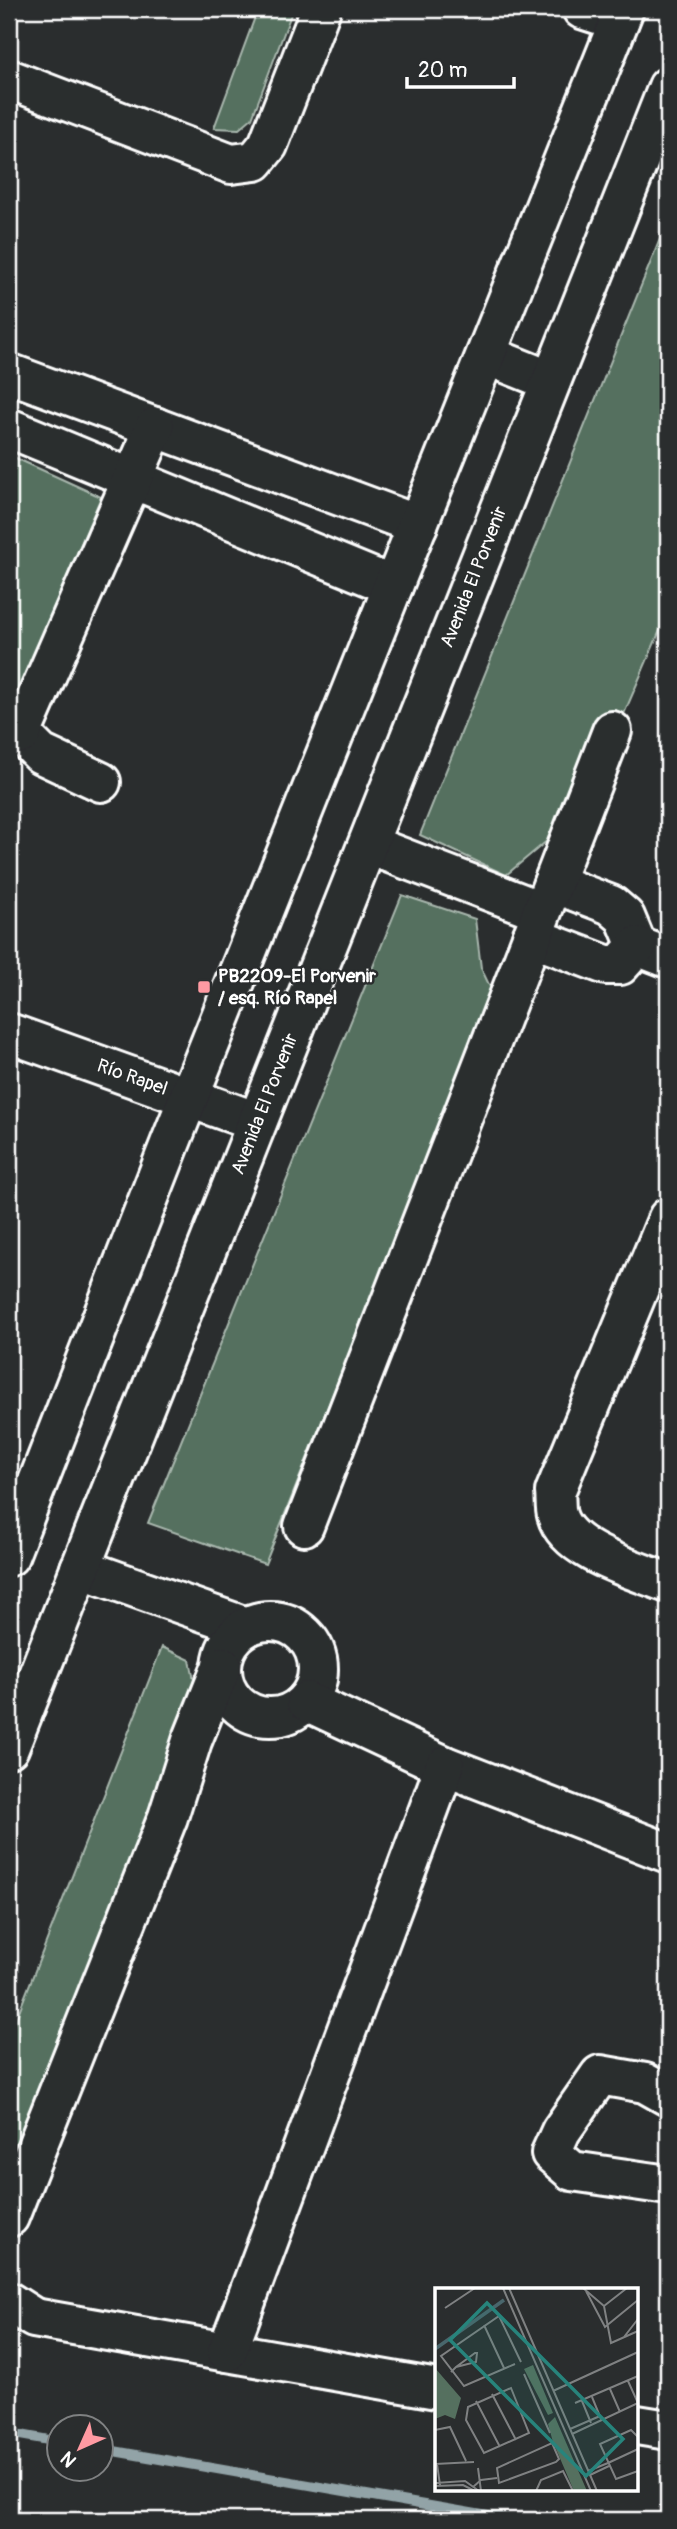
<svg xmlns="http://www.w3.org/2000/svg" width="677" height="2529" viewBox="0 0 677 2529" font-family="Pangolin,sans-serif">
	<rect width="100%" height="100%" fill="#2a2d2e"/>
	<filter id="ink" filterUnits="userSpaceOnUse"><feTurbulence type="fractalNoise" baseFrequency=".0143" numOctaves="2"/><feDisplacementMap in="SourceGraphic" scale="14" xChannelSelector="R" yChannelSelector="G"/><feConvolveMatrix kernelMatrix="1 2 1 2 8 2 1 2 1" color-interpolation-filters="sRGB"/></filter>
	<g filter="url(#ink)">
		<g fill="#55705f" stroke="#aab8af" stroke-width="2">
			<path d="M258,9h35l-41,109 -13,11 -25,-1z"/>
			<path d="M668,219v393l-47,109 -18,-9 -55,128 -42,35 -86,-40z"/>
			<path d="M9,455l92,42 -91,213 -1,-1z"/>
			<path d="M402,895l73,24 6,49 12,25 -228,571 -117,-41z"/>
			<path d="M162,1647l28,13 4,20 -31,103 -154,401v-147z"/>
		</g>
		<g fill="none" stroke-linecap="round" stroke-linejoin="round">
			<g stroke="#92a3a7" stroke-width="10">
				<path d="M9,2433l51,9"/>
				<path d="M102,2449l409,71"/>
			</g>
			<defs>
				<g id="street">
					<path d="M582,9l37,12"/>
					<path d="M9,79l222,85 24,-3 13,-16 53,-136"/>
					<path d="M486,355l65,26"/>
					<path d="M9,373l409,152"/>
					<path d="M9,428l384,158"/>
					<path d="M9,729l12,5 20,20 60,28"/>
					<path d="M21,734l134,-307"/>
					<path d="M369,845l172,66"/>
					<path d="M553,883l58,22 14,12 12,29 31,12"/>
					<path d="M532,937l74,28h14l17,-19"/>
					<path id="s1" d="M9,1033l248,89"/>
					<path d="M668,1218l-113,274c1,7 0,16 2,23 10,37 79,55 111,68"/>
					<path d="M304,1526l308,-795"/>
					<path d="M9,1556l161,-412 454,-1135"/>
					<path d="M80,1568l166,59"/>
					<circle cx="270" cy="1669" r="48"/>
					<path d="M306,1701l139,65 223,87"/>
					<path id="s2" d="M9,1748l659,-1661"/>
					<path d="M668,2096l-23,-13 -45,-8 -39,56 -10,22 21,18 96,14"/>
					<path d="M9,2217l159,-400 24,-76 30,-75"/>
					<path d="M9,2302l25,16 403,71"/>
					<path d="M227,2352l218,-586"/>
					<path d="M637,2425l31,5"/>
				</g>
			</defs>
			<use href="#street" stroke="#fff" stroke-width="44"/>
			<use href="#street" stroke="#2a2d2e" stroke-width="38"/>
		</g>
	</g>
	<rect fill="#ff9aa2" stroke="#2a2d2e" stroke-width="2.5" x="197" y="980" width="14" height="14" rx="3.5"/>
	<g text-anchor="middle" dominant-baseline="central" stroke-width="5" stroke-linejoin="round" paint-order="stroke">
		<g font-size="19" fill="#fff" stroke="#2a2d2e">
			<text stroke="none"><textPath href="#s2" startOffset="1260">Avenida El Porvenir</textPath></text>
			<text stroke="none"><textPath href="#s1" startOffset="131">Río Rapel</textPath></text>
			<text stroke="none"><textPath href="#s2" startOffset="693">Avenida El Porvenir</textPath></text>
		</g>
		<g font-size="19" font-weight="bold" fill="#fff" stroke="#2a2d2e" text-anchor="start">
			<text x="218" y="976">PB2209-El Porvenir<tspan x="218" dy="22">/ esq. Río Rapel</tspan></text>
		</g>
	</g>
	<g transform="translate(435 2288)">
		<rect width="203" height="203" fill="#2a2d2e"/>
		<path d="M98,77l20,48 -5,2 -24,-46zM0,80l26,30 -6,21 -10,-4 -10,4zM120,129l32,74h-13l-21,-49 -5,-18z" fill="#55705f"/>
		<path fill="none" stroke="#49666c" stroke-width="3.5" d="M0,61l69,-49"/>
		<path fill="none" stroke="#7f8182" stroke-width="2" d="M68,0l88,203M74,0l88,203M148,0l21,18 7,37 27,-12M151,3l19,36 33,-27M169,18l23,-18M10,20l30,-20M49,37l20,43M189,49l14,-18M80,76l-51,22 -23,-30 58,-40 22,46M16,84l5,-5 19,-14h2l-1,9 -20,5M89,86l26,59M76,100l18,45 -45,20 -18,-33 2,-13zM175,101l10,23M118,103l85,-39M57,106l24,46M157,109l9,22M41,113l24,46M147,113l9,22M140,115l63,-27M135,141l30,-13M0,142l15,-3 16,34M137,146l66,-31 -10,-22M203,149l-7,-7 -31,14 16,35 22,-8M117,155l7,16 -3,3 -57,21 -2,-15zM173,175l30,-14M0,176l39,-2M2,176l3,21M43,180l3,23M153,183l20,-8M155,187l19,-9M0,195l30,-2 14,10M0,198l28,-1 12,6M38,199l8,-7 16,-2M101,203l5,-11 22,-9 10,20"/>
		<path fill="#27847c" fill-opacity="0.15" stroke="#27847c" stroke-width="3.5" d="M52,15l136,136 -37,37 -136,-136z"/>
		<rect width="203" height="203" fill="none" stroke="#fff" stroke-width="3.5"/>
	</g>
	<rect width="677" height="2529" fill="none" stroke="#2a2d2e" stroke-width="35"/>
	<rect x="18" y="18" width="642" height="2494" fill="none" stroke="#fff" stroke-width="2.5" filter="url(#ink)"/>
	<g transform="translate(80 2448) rotate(225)"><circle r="33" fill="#2a2d2e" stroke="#7f8182" stroke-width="2"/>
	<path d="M0-5L12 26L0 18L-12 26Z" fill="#ff9aa2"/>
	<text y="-10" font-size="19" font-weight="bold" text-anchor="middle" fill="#ffffff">N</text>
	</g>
	<path d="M407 77v10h107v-10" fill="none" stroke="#ffffff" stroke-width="3.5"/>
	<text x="418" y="77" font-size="21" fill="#ffffff" stroke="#2a2d2e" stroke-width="5" paint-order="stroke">20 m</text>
</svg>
